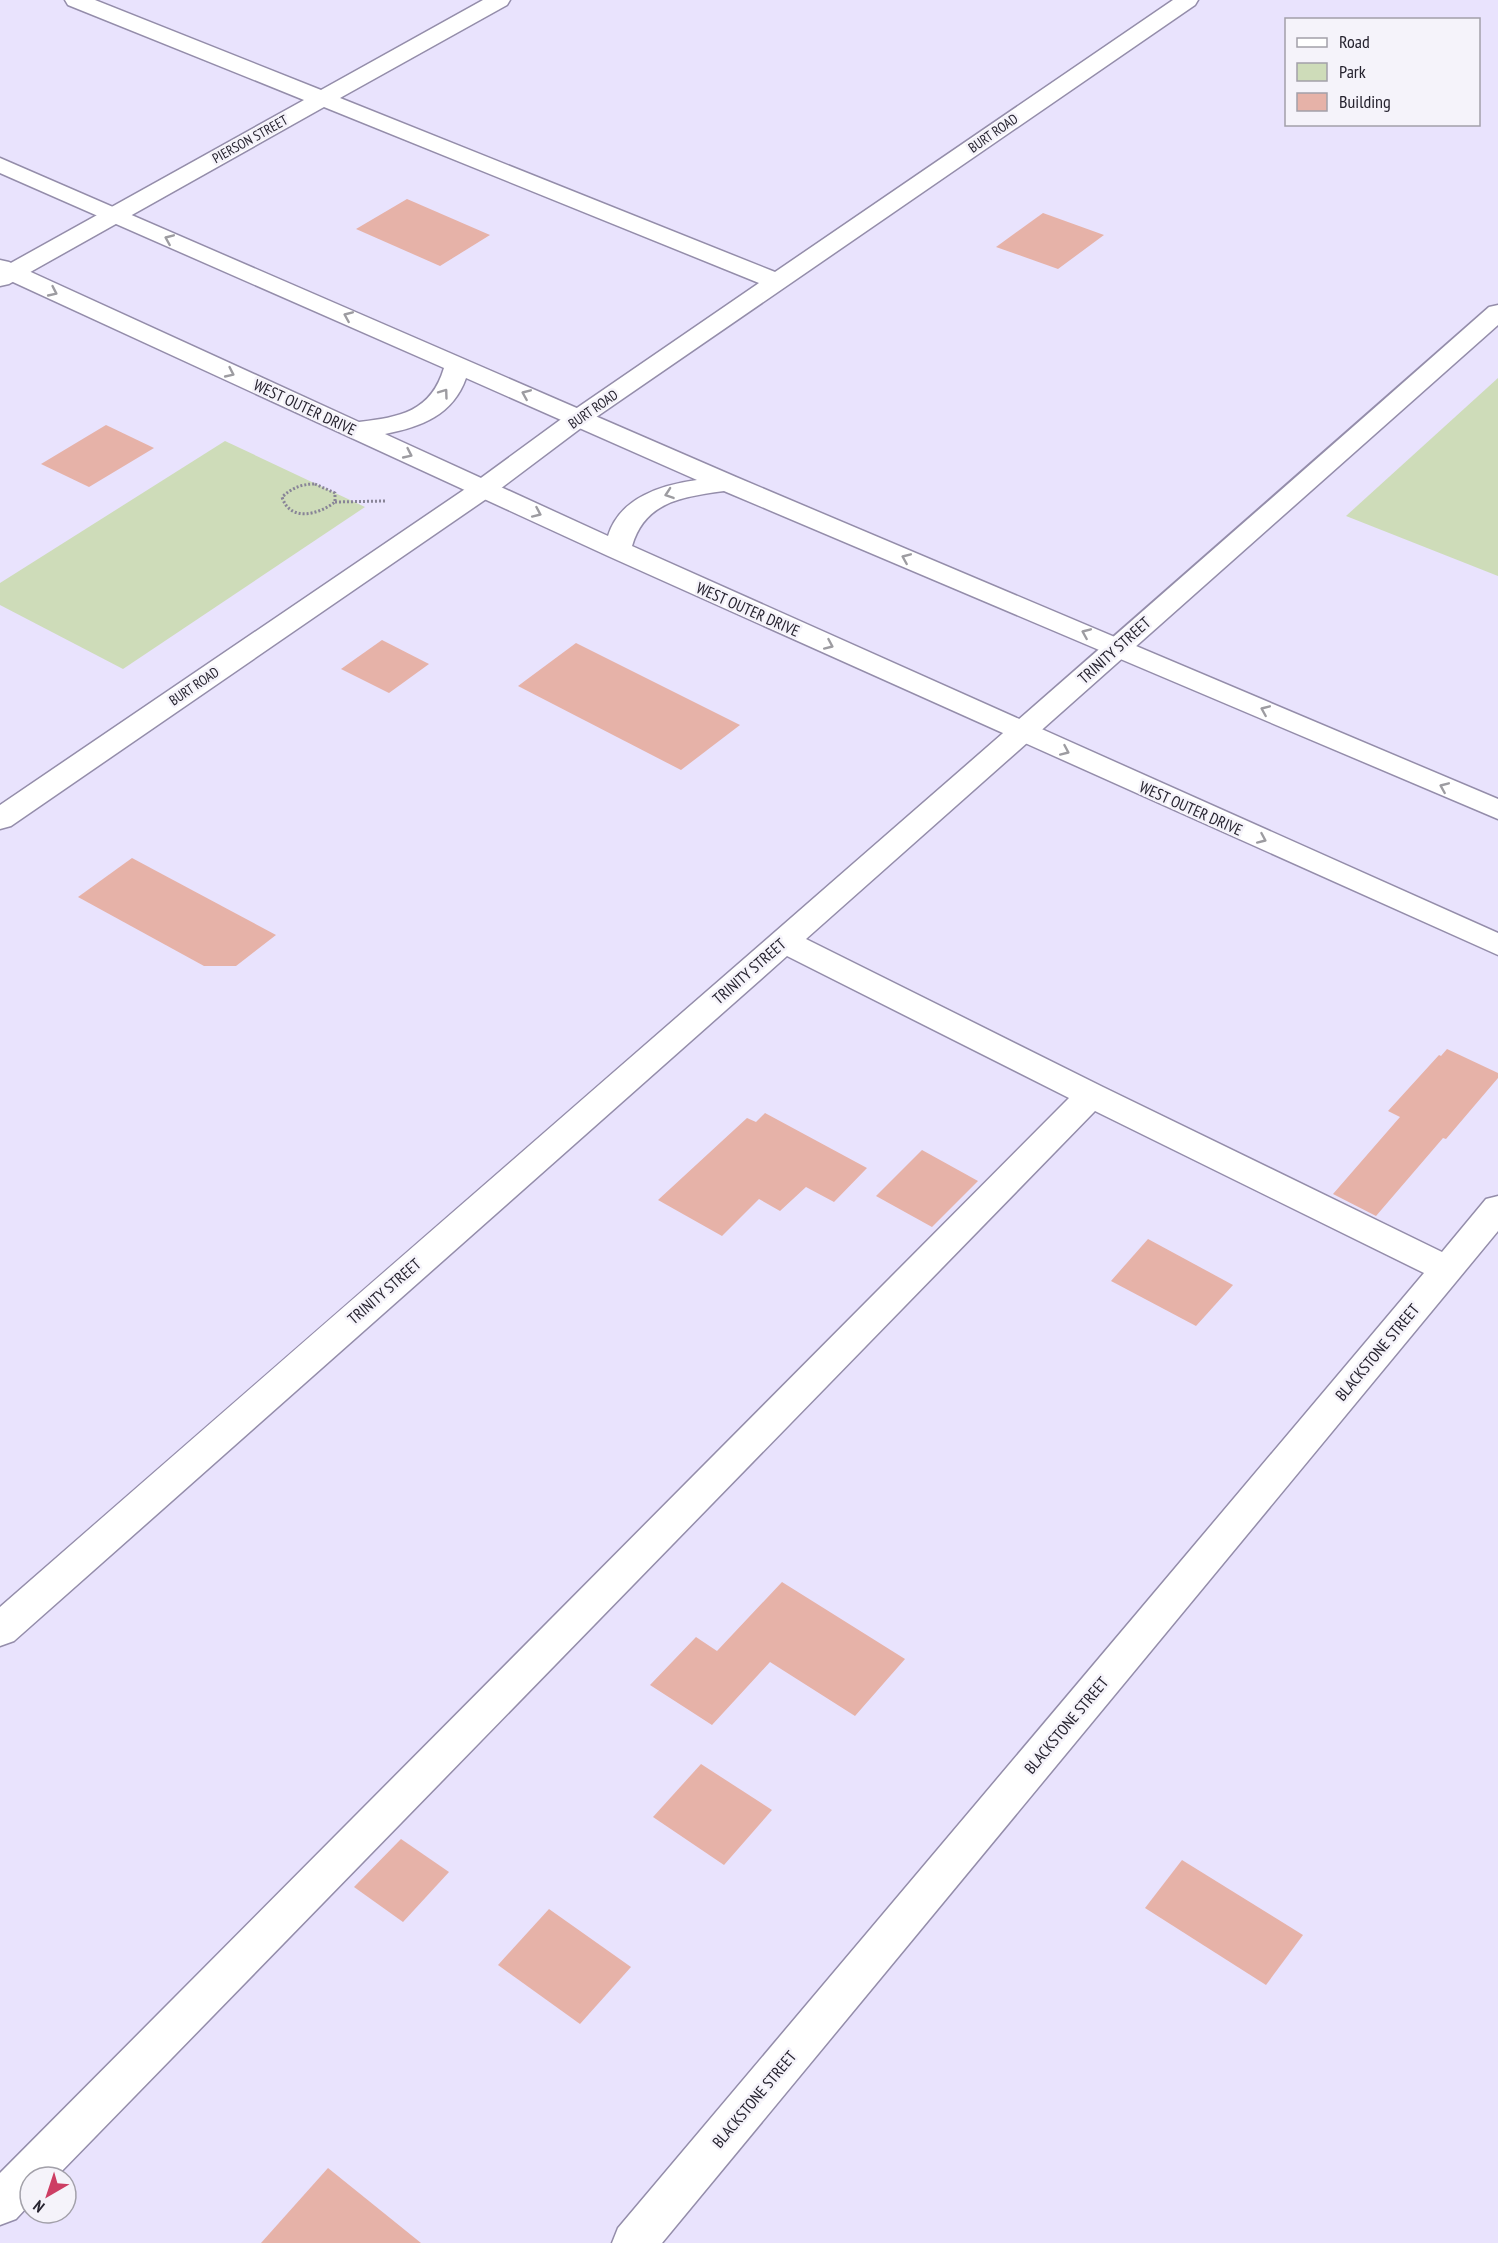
<svg xmlns="http://www.w3.org/2000/svg" width="1498" height="2243" viewBox="0 0 1498 2243" font-family="'PT Sans Narrow',sans-serif">
	<rect width="100%" height="100%" fill="#e9e3fd"/>
	<g fill="#cedcb9">
		<path d="M1498,378v198l-152,-60z"/>
		<path d="M225,441l140,66 -242,162 -123,-64v-22z"/>
	</g>
	<g fill="#e6b2a8">
		<path d="M407,199l83,36 -50,31 -84,-37z"/>
		<path d="M1043,213l61,22 -46,34 -62,-22z"/>
		<path d="M106,425l48,23 -65,39 -48,-23z"/>
		<path d="M382,640l47,24 -40,29 -48,-24z"/>
		<path d="M576,643l164,82 -59,45 -163,-84z"/>
		<path d="M132,858l144,77 -40,31h-32l-126,-69z"/>
		<path d="M1447,1049l51,24v5l-52,61 -3,-1 -67,78 -43,-22 67,-77 -12,-6 51,-56 2,1z"/>
		<path d="M765,1113l102,55 -33,34 -28,-15 -26,24 -21,-12 -37,37 -64,-36 89,-82 9,4z"/>
		<path d="M922,1150l56,31 -46,46 -56,-31z"/>
		<path d="M1148,1239l85,46 -37,41 -85,-45z"/>
		<path d="M782,1582l123,77 -50,57 -85,-54 -58,63 -62,-40 46,-48 21,14z"/>
		<path d="M701,1764l71,46 -48,55 -71,-48z"/>
		<path d="M401,1839l48,33 -46,50 -49,-35z"/>
		<path d="M1182,1860l121,75 -37,50 -121,-77z"/>
		<path d="M549,1909l82,58 -51,57 -82,-59z"/>
		<path d="M328,2168l93,75h-160z"/>
	</g>
	<g fill="none" stroke-linecap="round" stroke-linejoin="round">
		<defs>
			<g id="minor">
				<path d="M65,0h30l226,90 162,-90h27l-3,5 -167,93 435,174 398,-272h25l-3,5 -606,417 -97,73 -481,331 -11,3v-24l474,-322 97,-71 188,-129 -435,-176 -315,177 -9,2v-17l304,-169 -236,-95z"/>
				<path d="M1498,305v20l-692,614 297,148 339,165 44,-53 12,-3v35l-836,1012h-50l6,-15 806,-955 -329,-162 -1039,1066h-26v27l-14,15 -16,6v-52l1069,-1075 -282,-142 -773,685 -14,5v-39c496,-434 995,-864 1489,-1300z"/>
			</g>
			<path id="major" d="M0,158l736,319 762,322v20l-774,-328c-41,6 -79,10 -92,55l866,387v22l-890,-399 -608,-280v-16l9,2 350,160c41,-5 72,-10 85,-54l-444,-195zM466,378l231,102c-35,5 -77,17 -89,56l-223,-102c36,-7 68,-19 81,-56z"/>
		</defs>
		<use href="#minor" stroke="#948daa" stroke-width="3"/>
		<use href="#major" stroke="#948daa" stroke-width="3"/>
		<g stroke="#888497" stroke-width="3" stroke-dasharray="2 2" stroke-linecap="butt">
			<path d="M315,484l20,9v9c-17,13 -45,20 -53,-5 10,-9 19,-13 33,-13z"/>
			<path d="M335,502l50,-1"/>
		</g>
		<use href="#minor" fill="#fff" fill-rule="evenodd"/>
		<use href="#major" fill="#fff" fill-rule="evenodd"/>
	</g>
	<defs><path id="oneway-chevron" d="M-2-3.5L2.5 0L-2 3.5" fill="none" stroke-width="1.6" stroke-linecap="round" stroke-linejoin="round" transform="scale(1.5)"/></defs>
	<g stroke="#9d9ca1">
		<use href="#oneway-chevron" transform="translate(169 239) rotate(-157)"/>
		<use href="#oneway-chevron" transform="translate(53 292) rotate(25)"/>
		<use href="#oneway-chevron" transform="translate(348 316) rotate(-157)"/>
		<use href="#oneway-chevron" transform="translate(230 373) rotate(25)"/>
		<use href="#oneway-chevron" transform="translate(444 393) rotate(-54)"/>
		<use href="#oneway-chevron" transform="translate(526 394) rotate(-157)"/>
		<use href="#oneway-chevron" transform="translate(408 454) rotate(25)"/>
		<use href="#oneway-chevron" transform="translate(669 494) rotate(161)"/>
		<use href="#oneway-chevron" transform="translate(537 513) rotate(24)"/>
		<use href="#oneway-chevron" transform="translate(906 558) rotate(-157)"/>
		<use href="#oneway-chevron" transform="translate(1086 633) rotate(-157)"/>
		<use href="#oneway-chevron" transform="translate(829 645) rotate(24)"/>
		<use href="#oneway-chevron" transform="translate(1265 710) rotate(-157)"/>
		<use href="#oneway-chevron" transform="translate(1065 751) rotate(24)"/>
		<use href="#oneway-chevron" transform="translate(1444 787) rotate(-157)"/>
		<use href="#oneway-chevron" transform="translate(1262 839) rotate(24)"/>
	</g>
	<g text-anchor="middle" dominant-baseline="central" stroke-width="5" stroke-linejoin="round" paint-order="stroke">
		<g font-size="14" fill="#26232f" stroke="#f5f3fa">
			<text transform="translate(993 133) rotate(-35)">BURT ROAD</text>
			<text transform="translate(250 139) rotate(-29)">PIERSON STREET</text>
			<text transform="translate(593 409) rotate(-35)">BURT ROAD</text>
			<text transform="translate(194 686) rotate(-34)">BURT ROAD</text>
		</g>
		<g font-size="16" fill="#26232f" stroke="#f5f3fa">
			<text transform="translate(305 407) rotate(25)">WEST OUTER DRIVE</text>
			<text transform="translate(748 609) rotate(24)">WEST OUTER DRIVE</text>
			<text transform="translate(1114 650) rotate(-42)">TRINITY STREET</text>
			<text transform="translate(1191 808) rotate(24)">WEST OUTER DRIVE</text>
			<text transform="translate(749 971) rotate(-41)">TRINITY STREET</text>
			<text transform="translate(384 1291) rotate(-41)">TRINITY STREET</text>
			<text transform="translate(1377 1352) rotate(-50)">BLACKSTONE STREET</text>
			<text transform="translate(1066 1725) rotate(-50)">BLACKSTONE STREET</text>
			<text transform="translate(754 2099) rotate(-50)">BLACKSTONE STREET</text>
		</g>
	</g>
	<rect x="1285" y="18" width="195" height="108" fill="#f5f3fa" stroke="#a2a0a9" stroke-width="1.5"/>
	<rect x="1297" y="38" width="30" height="9" fill="#ffffff" stroke="#a2a0a9" stroke-width="1.5"/>
	<text x="1339" y="48" font-size="18" fill="#26232f">Road</text>
	<rect x="1297" y="63" width="30" height="18" fill="#cedcb9" stroke="#a2a0a9" stroke-width="1.5"/>
	<text x="1339" y="78" font-size="18" fill="#26232f">Park</text>
	<rect x="1297" y="93" width="30" height="18" fill="#e6b2a8" stroke="#a2a0a9" stroke-width="1.5"/>
	<text x="1339" y="108" font-size="18" fill="#26232f">Building</text>
	<g transform="translate(48 2195) rotate(219)"><circle r="28" fill="#f5f3fa" stroke="#a2a0a9" stroke-width="1.5"/>
	<path d="M0-4.5L10 22L0 15L-10 22Z" fill="#cd3e64"/>
	<text y="-9" font-size="16" font-weight="bold" text-anchor="middle" fill="#26232f">N</text>
	</g>
</svg>
